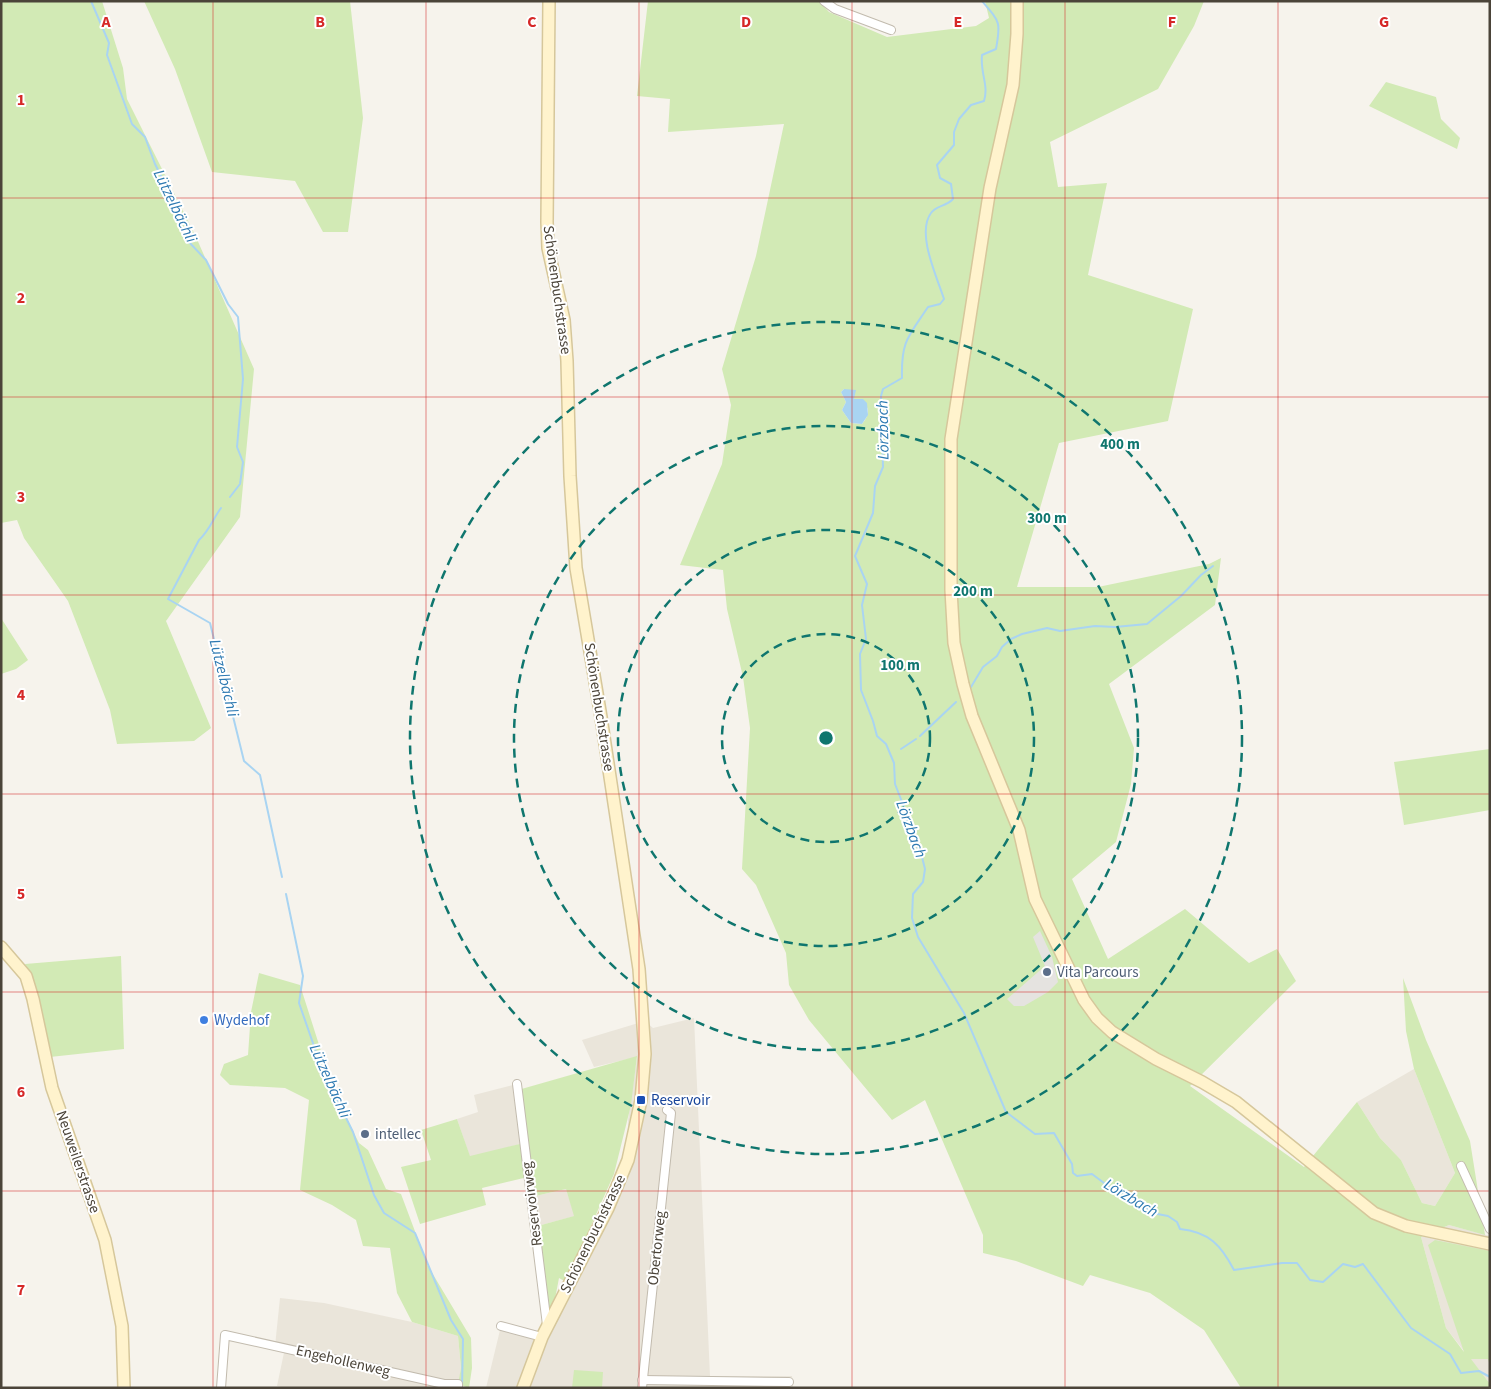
<svg xmlns="http://www.w3.org/2000/svg" width="1491" height="1389" viewBox="0 0 1491 1389" font-family="'Source Sans 3',sans-serif">
	<rect width="100%" height="100%" fill="#f6f3ec"/>
	<g fill="#eae5da">
		<path d="M694,1018l16,358h82l1,12h-307l15,-62 40,11 87,-177v-40l9,-63 -43,10 -12,-27 63,-19 8,7z"/>
		<path d="M1414,1069l41,104 -20,33 -13,-3 -21,-43 -21,-22 -23,-36z"/>
		<path d="M517,1084l7,59 -54,14 -13,-38 21,-7 -4,-17z"/>
		<path d="M566,1189l9,27 -41,11 -3,-30z"/>
		<path d="M1449,1225l41,11v148l-44,-56 -25,-91z"/>
		<path d="M280,1298l44,5 88,19 46,14 3,32 -3,20h-173l-8,-2 8,-38 -10,-2z"/>
	</g>
	<g fill="#d2eab5" fill-rule="evenodd">
		<path d="M1,1h101l21,67 4,31 69,138 58,132 -14,148 -74,104 45,107 -17,13 -77,3 -7,-34 -42,-109 -44,-63 -7,-18 -16,3z"/>
		<path d="M144,1h206l13,117 -15,114h-25l-28,-51 -83,-9 -37,-103z"/>
		<path d="M648,1h171l10,11 58,25 89,-11 13,-8 -4,-17h219l-10,25 -36,63 -108,53 8,45 49,-4 -19,92 105,34 -25,112 -109,22 -42,144h81l111,-23 12,-6 -6,47 -106,79 25,64 -3,36 -15,58 -44,37 36,80 77,-50 64,54 28,-14 19,32 -106,105 114,81 53,-65 23,36 21,22 21,43 13,3 20,-33 -41,-104 -8,-38 -3,-53 23,62 44,101 15,94 -36,-10 -28,12 25,91 18,24 -36,-107 7,-5 55,11v115l-2,-7h-17l19,25v4h-249l-37,-58 -54,-37 -60,-18 -7,11 -67,-25 -33,-8v-18l-58,-135 -33,20 -83,-100 -20,-35 -3,-32 -30,-68 -14,-16 8,-141 -7,-51 -16,-68 -4,-39 -43,-5 42,-101 9,-59 -9,-36 34,-113 28,-132 -116,8 2,-33 -33,-3zM844,389l10,10h8c8,10 8,15 0,25l-11,-1 -9,-13 4,-8 -5,-10z"/>
		<path d="M1386,82l50,15 5,22 19,19 -3,11 -88,-43z"/>
		<path d="M1,618l27,42 -12,9 -15,5z"/>
		<path d="M1490,749v61l-86,15 -10,-63z"/>
		<path d="M121,956l3,93 -74,8 -14,-69 -11,-24z"/>
		<path d="M259,973l41,12 35,110 24,48 9,7 18,39 15,5 27,72 43,72 1,30 -3,20 -11,-4 3,-16 -3,-32 -46,-14 -15,-29 -7,-45 -27,-2 -7,-26 -24,-15 -32,-15 9,-90 -24,-12 -55,-3 -10,-10 4,-11 24,-9 3,-43z"/>
		<path d="M637,1056l-6,49 -17,69 -48,108 -7,-4 -4,21 -6,14 -15,-86 40,-11 -8,-27 -35,8 -3,-20 -46,11 4,17 -66,19 -19,-57 30,-7 -10,-30 36,-11 13,37 54,-13 -6,-53z"/>
		<path d="M574,1370l29,2 -1,16h-30z"/>
	</g>
	<path fill="#e5e3e0" d="M1040,931l12,26 6,25 -10,10 -24,14h-10l-7,-7 38,-33 -12,-29z"/>
	<path fill="#a9d4f2" d="M844,389l12,1 -2,9h9l4,4 1,12 -6,9 -11,-1 -9,-13 4,-8 -5,-10z"/>
	<g fill="none" stroke-linecap="round" stroke-linejoin="round">
		<g stroke="#a9d4f2" stroke-width="2">
			<path d="M91,1l18,42 -2,12 25,69 13,13 10,27 30,60 2,16 19,20 22,44 10,13 5,62 -6,68 6,15 -3,22 -10,13"/>
			<path d="M982,1c18,21 19,21 14,48l-14,6c-2,18 7,30 2,46l-13,4 -12,14 -5,13v13l-17,20 3,13 11,6 2,15c-7,8 -17,6 -22,14 -15,20 6,64 13,86l-4,5 -12,3c-20,30 -27,34 -26,71l-19,11 -2,7 2,71 -8,19 -2,27 -18,43 12,28 -5,21 4,34 -6,15 1,36 12,31 4,15 9,8 8,19 1,21 9,23 5,26 12,20 4,16 -2,13 -10,12 -1,24 6,19 46,76 42,99 29,22 19,-1 18,31 1,9 4,3 15,-2 20,15 22,8 18,16 16,3 9,6 3,7c29,3 41,16 54,41l48,-7h15l13,17 13,2 20,-18 12,3 8,-3 48,64 39,26 11,19 18,-2 11,6"/>
			<path d="M221,508c-8,11 -12,23 -22,32l-31,59 42,24 34,138 16,14 22,102"/>
			<path d="M971,687l12,-20 14,-11 5,-9 9,-8 11,-5 25,-6 13,3 35,-5 20,1 32,-3 34,-28 20,-21 12,-9"/>
			<path d="M920,736l36,-34"/>
			<path d="M901,749l15,-10"/>
			<path d="M286,894l17,82 -4,27 23,66 31,63 21,63 10,18 31,20 36,87 12,19 -1,49"/>
		</g>
		<defs>
			<g id="street">
				<path d="M824,1l11,8 56,21"/>
				<path d="M517,1084l30,241"/>
				<path d="M1461,1166l29,63"/>
				<path d="M501,1326l41,11"/>
				<path d="M642,1380l147,2"/>
				<path d="M221,1388l4,-53 219,49h14v4"/>
				<path d="M642,1388l29,-275 -4,-3"/>
			</g>
			<g id="secondary">
				<path d="M1017,1v33l-4,51 -23,103 -39,251v151l3,53 9,41 9,32 47,114 16,69 49,101 13,18 15,14 44,27 46,23 34,20 138,111 32,13 84,18"/>
				<path d="M1,947l25,29 7,23 19,89 53,152 17,86 2,62"/>
				<path d="M523,1388l19,-51 66,-129 20,-48 13,-60 4,-46 -6,-85 -38,-252 -25,-149 -6,-92 -3,-115 -3,-41 -16,-72 -1,-26 2,-221"/>
			</g>
		</defs>
		<use href="#street" stroke="#c2bbae" stroke-width="10"/>
		<use href="#secondary" stroke="#d6c79b" stroke-width="14"/>
		<use href="#street" stroke="#fff" stroke-width="8"/>
		<use href="#secondary" stroke="#fff3cd" stroke-width="11"/>
	</g>
	<path fill="none" stroke="#d62828" stroke-width="1" stroke-opacity="0.55" d="M213,1v1387M426,1v1387M639,1v1387M852,1v1387M1065,1v1387M1278,1v1387M1,198h1489M1,397h1489M1,595h1489M1,794h1489M1,992h1489M1,1191h1489"/>
	<g fill="none" stroke="#0f766e" stroke-width="2.5" stroke-dasharray="9 6">
		<circle cx="826" cy="738" r="104"/>
		<circle cx="826" cy="738" r="208"/>
		<circle cx="826" cy="738" r="312"/>
		<circle cx="826" cy="738" r="416"/>
	</g>
	<g fill="#5c6f8a" stroke="#fff" stroke-width="2">
		<circle cx="1047" cy="972" r="5"/>
		<circle cx="365" cy="1134" r="5"/>
	</g>
	<circle fill="#3f7fe0" stroke="#fff" stroke-width="2" cx="204" cy="1020" r="5"/>
	<rect fill="#1a4fb4" stroke="#fff" stroke-width="2" x="636" y="1095" width="10" height="10" rx="2.5"/>
	<g text-anchor="middle" dominant-baseline="central" stroke-width="4" stroke-linejoin="round" paint-order="stroke">
		<g font-size="15" fill="#4b4439" stroke="#fff">
			<text transform="translate(557 290) rotate(82)">Schönenbuchstrasse</text>
			<text transform="translate(599 707) rotate(81)">Schönenbuchstrasse</text>
			<text transform="translate(78 1162) rotate(71)">Neuweilerstrasse</text>
			<text transform="translate(532 1204) rotate(-97)">Reservoirweg</text>
			<text transform="translate(593 1234) rotate(-64)">Schönenbuchstrasse</text>
			<text transform="translate(657 1248) rotate(-84)">Obertorweg</text>
			<text transform="translate(343 1361) rotate(13)">Engehollenweg</text>
		</g>
		<g font-size="15" fill="#4e5e75" stroke="#fff" text-anchor="start">
			<text x="1057" y="972">Vita Parcours</text>
			<text x="375" y="1134">intellec</text>
		</g>
		<g font-size="15" fill="#366cbe" stroke="#fff" text-anchor="start">
			<text x="214" y="1020">Wydehof</text>
		</g>
		<g font-size="15" fill="#164399" stroke="#fff" text-anchor="start">
			<text x="651" y="1100">Reservoir</text>
		</g>
		<g font-size="16" font-style="italic" fill="#2e7ab2" stroke="#fff">
			<text transform="translate(175 206) rotate(64)">Lützelbächli</text>
			<text transform="translate(883 430) rotate(-91)">Lörzbach</text>
			<text transform="translate(224 678) rotate(76)">Lützelbächli</text>
			<text transform="translate(911 829) rotate(70)">Lörzbach</text>
			<text transform="translate(330 1081) rotate(66)">Lützelbächli</text>
			<text transform="translate(1131 1198) rotate(31)">Lörzbach</text>
		</g>
	</g>
	<g font-size="16" text-anchor="middle" font-weight="bold" fill="#d62828" stroke="#fff" stroke-width="4" stroke-linejoin="round" paint-order="stroke">
		<text x="106" y="27">A</text>
		<text x="320" y="27">B</text>
		<text x="532" y="27">C</text>
		<text x="746" y="27">D</text>
		<text x="958" y="27">E</text>
		<text x="1172" y="27">F</text>
		<text x="1384" y="27">G</text>
		<text x="21" y="105">1</text>
		<text x="21" y="303">2</text>
		<text x="21" y="502">3</text>
		<text x="21" y="700">4</text>
		<text x="21" y="899">5</text>
		<text x="21" y="1097">6</text>
		<text x="21" y="1295">7</text>
	</g>
	<circle cx="826" cy="738" r="8" fill="#0f766e" stroke="#fff" stroke-width="2.5"/>
	<g font-size="15" text-anchor="middle" font-weight="bold" fill="#0f766e" stroke="#fff" stroke-width="4" stroke-linejoin="round" paint-order="stroke">
		<text x="1120" y="449">400 m</text>
		<text x="1047" y="523">300 m</text>
		<text x="973" y="596">200 m</text>
		<text x="900" y="670">100 m</text>
	</g>
	<rect width="1491" height="1389" fill="none" stroke="#4b4439" stroke-width="5"/>
</svg>
